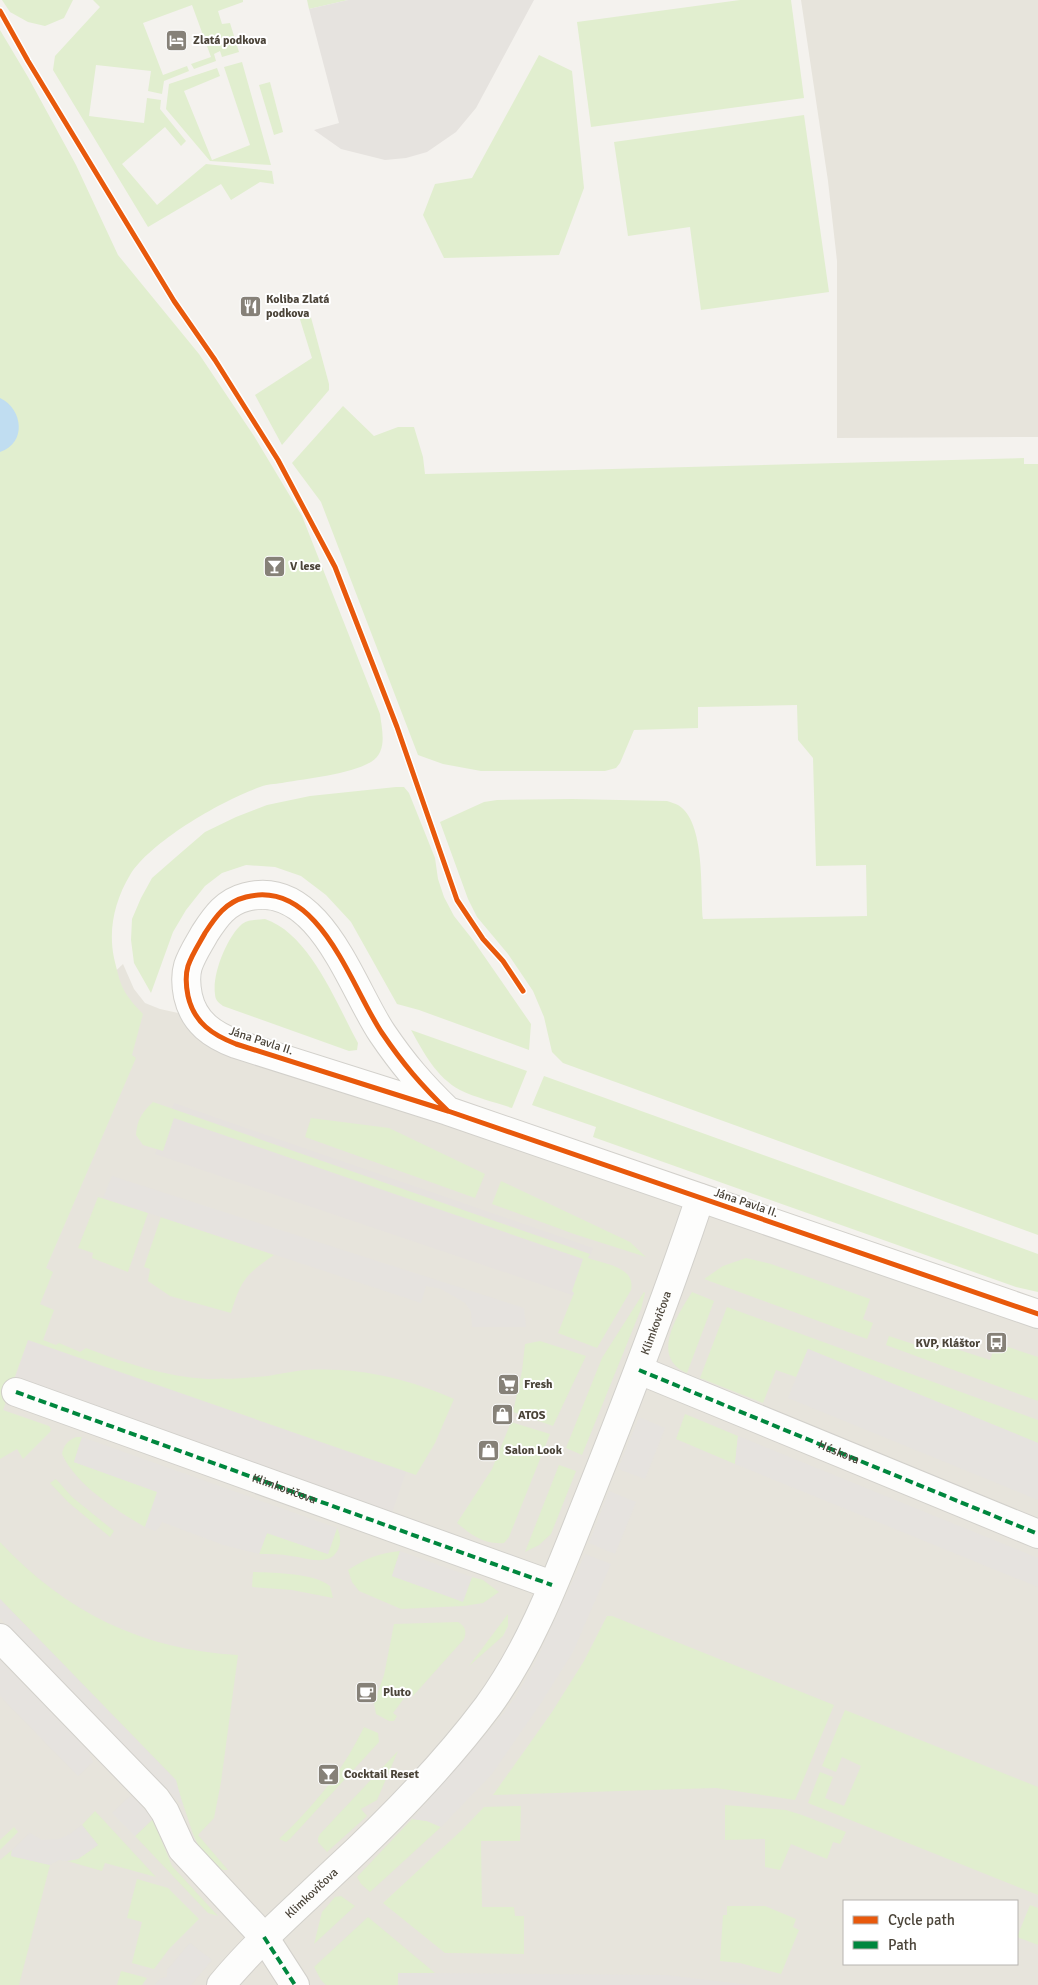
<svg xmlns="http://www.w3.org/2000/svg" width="1038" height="1985" viewBox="0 0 1038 1985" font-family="Signika,sans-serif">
	<rect width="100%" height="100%" fill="#f4f2ee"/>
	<g fill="#e7e4dc" fill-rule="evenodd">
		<path d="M801,0h237v437l-201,1v-177l-9,-80z"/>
		<path d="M123,964l11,25 11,14 15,6 36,8 842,297v671h-1038v-905zM844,1901h173v63h-173z"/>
	</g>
	<g fill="#e6e2de">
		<path d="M174,1103l419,145 -18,48 -420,-142z"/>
		<path d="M29,1337l378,132 -15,44 -378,-132z"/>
	</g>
	<g fill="#e1eecf">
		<path d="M2,0h71l-9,18 -19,8 -17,-4 -18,-10z"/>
		<path d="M93,0h150v2l-25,9 4,13 8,-1 9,29 -17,5 -2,-6 -6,3 2,7 -22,8 -3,-5 20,-7 -19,-52 -49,18 20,52 24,-9 2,5 -25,10 -2,13 -14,-3 3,-20 -55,-6 -7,51 55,7 3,-25 14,2 -1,9 26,32 -5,5 -16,-19 -43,37 35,41 49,-41 66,7 2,13 -14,-2 -29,18 -10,-16 -73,43 -95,-157 2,-14 45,-49z"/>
		<path d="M307,0h41l-39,9z"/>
		<path d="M740,0h51l13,98 -213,29 -14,-105z"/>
		<path d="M0,30l28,47 48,88 42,90 81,99 55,82 48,80 78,198c2,16 8,38 -9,48 -23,13 -62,16 -89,21 -7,1 -15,1 -22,4 -37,13 -109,54 -130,88 -15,25 -22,54 -16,83 7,29 8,34 29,56l-11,41 4,3 -90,210 7,4 -13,32 14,6 -11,30 13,5 3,-2 21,9 6,-4c39,15 80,29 122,31 16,0 33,0 49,-2 17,-1 33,-6 49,-7 53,-3 100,8 148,29l-19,44 -19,32 -388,-135 -25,70 46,16 2,3 -1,3 -27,27 -6,-10 -17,10z"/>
		<path d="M539,55l33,16 12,117 -25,67 -115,3 -21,-43 12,-31 37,-6z"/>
		<path d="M242,62l29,103 -61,-4 -44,-52 3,-25 48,-16 3,8 -36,15 28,69 38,-15 -26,-78z"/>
		<path d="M270,82l13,50 -9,3 -15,-50z"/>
		<path d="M804,115l25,177 -128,18 -11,-83 -62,9 -14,-94z"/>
		<path d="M309,310l20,74v6l-47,55 -27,-50 57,-37 -14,-45z"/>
		<path d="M343,406l31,30 24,-9h16l9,30 2,17 599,-16v6h14v771l-475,-172 -11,-11 -8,-35 -11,-26 -25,-37 -31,-37 -9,-18 -28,-77 44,-20 13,-2 75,-1 95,2c3,1 7,2 11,4 28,17 22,85 25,114l164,-3 -1,-51 -50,1 -3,-108 -15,-18 -1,-35 -99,2v21l-64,2 -14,33 -4,5 -11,3h-124l-38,-7 -25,-9 -97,-253 -29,-39z"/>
		<path d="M396,787h8l5,6 26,65 3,21 6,18 10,19 19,24 58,84 -2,26 -110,-40 -22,-6 -46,-82 -25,-27 -25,-19 -26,-9 -29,-2 -24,8 -17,13 -19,24 -13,22 -22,61 -17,-30 -3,-23 1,-21 9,-21 11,-20 24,-21 29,-25 31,-15 31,-12 43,-9z"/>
		<path d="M265,919c45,15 71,84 93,124l-1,7 -8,1 -126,-45c-4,-3 -8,-6 -8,-12 -3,-20 12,-57 27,-70 7,-5 15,-4 23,-5z"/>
		<path d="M411,1030l116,41 -15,37c-17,-6 -36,-10 -52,-18 -24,-13 -36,-37 -49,-60z"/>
		<path d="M544,1076l494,178v38l-22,-5 -423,-150 3,-10 -64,-22z"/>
		<path d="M153,1102l437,152 -2,4c17,6 48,9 43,32l-34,58 -39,-15 16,-40 -2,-2 11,-32 -409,-141 -11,33 -20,-6 -7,-10c1,-15 6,-23 17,-33z"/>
		<path d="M311,1118l78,10 96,46 -10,24 -170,-61z"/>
		<path d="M501,1181l129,61 16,15 -72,-23 -82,-30z"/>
		<path d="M98,1197l50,16 -20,59 -36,-14 1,-5 -15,-5z"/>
		<path d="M161,1217l113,38c-28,19 -33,25 -43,58l-61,-17 -22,-15 2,-12 -6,-2z"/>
		<path d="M746,1258l25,6 99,35 -7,20 10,4 -6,16 -163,-60 19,-13z"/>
		<path d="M644,1292l1,1 -4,16 -59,146 -16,-7 36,-90z"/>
		<path d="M692,1292l22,9 -27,72c-37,-16 -10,-57 5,-81z"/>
		<path d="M727,1307l311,113v23l-230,-94 -12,28 -20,-7 -13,33 -63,-25z"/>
		<path d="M889,1336l27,9 3,-8 71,23 6,-17 42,14v44l-152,-56z"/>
		<path d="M540,1341l46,15 -33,70 -40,-14 9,-41 3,-27z"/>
		<path d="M685,1414l53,22 -3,28 -59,-25z"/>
		<path d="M511,1422l39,12 -41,103 -5,6c-19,2 -33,-8 -47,-20l35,-54z"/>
		<path d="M76,1437h6l-8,25 84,30 -13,35c-28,-16 -69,-42 -83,-73 2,-9 5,-13 14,-17z"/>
		<path d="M559,1465l17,6 -25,63 -12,11 -14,7z"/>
		<path d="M56,1479l16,18 42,34 -4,6 -42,-35 -18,-19z"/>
		<path d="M337,1528c7,13 2,31 -15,32 -10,1 -21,-3 -31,-4 -11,-2 -21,-2 -32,-2l8,-21 61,21z"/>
		<path d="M0,1542c65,70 143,108 238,113l-17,127 -7,36 -16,17 30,35h-6l-23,-23 -6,-13 -18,-54 -175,-181z"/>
		<path d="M400,1551l-8,25 70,25 10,-24 11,3 16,12 -16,11 -19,3 -63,3 -42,-18 -7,-9 -4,-12c19,-12 31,-17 52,-19z"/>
		<path d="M253,1572c22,1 61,1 77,14l3,12 -41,-8 -40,-3z"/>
		<path d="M508,1614v12l-5,10 -34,30z"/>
		<path d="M607,1616h5l222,89 -39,95 -79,-12 -223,7 59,-83 32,-51z"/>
		<path d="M458,1622c7,4 9,9 6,17l-51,57 -5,-3 -15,20 4,3 -3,5h-5l-13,-7 -2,-11 10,-28 10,-51z"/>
		<path d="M845,1710l193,77v108l-230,-92 12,-31 13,5 -8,21 19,8 17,-40 -19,-9 -6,15 -14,-6z"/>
		<path d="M364,1727l14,6 1,9 -89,97 -4,3 -7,-3c35,-33 64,-68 85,-112z"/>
		<path d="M398,1751l-21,49 -16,9 6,7 -40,36 -9,-10v-4l2,-4z"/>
		<path d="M725,1805l61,5 16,5 44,17 -6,12 -7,-2 -6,17 -36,-15 -11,26 -15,-3v-28l-40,1z"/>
		<path d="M521,1806l-1,35h-39l1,66h32l1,9h9v38l-79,-1 -62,-50 80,-74 21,-22z"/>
		<path d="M95,1811l61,66 -51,-14 -3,8 -35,-10 11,-2 20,-14 -16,-20z"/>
		<path d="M153,1819l19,47 46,50 -10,-3 -73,-77z"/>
		<path d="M412,1819l15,2 14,6 -71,65 -9,-8 -4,-7z"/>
		<path d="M14,1827l4,5 -18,18v-10z"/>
		<path d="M12,1850l-1,6 39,9 -31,120h-19v-125z"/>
		<path d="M137,1879l31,9 31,31 -30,30 -15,20 -22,-6 10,-41 -15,-4z"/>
		<path d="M341,1896l14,10 -41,38 8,-32 13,-15z"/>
		<path d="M1030,1905l8,3v37l-21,-8z"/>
		<path d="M727,1906h38l31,13 -3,8 6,3 -18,44 -41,-11 -20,-2 3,-46h4z"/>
		<path d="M368,1917l67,56h-36l-1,12h-72l-5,-5 -7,-13z"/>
		<path d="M121,1971l26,7 -5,7h-25z"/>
	</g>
	<g fill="#e6e3df">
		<path d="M348,0h186l-58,108 -20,24 -29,20 -21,6 -21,2 -44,-11 -27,-19 25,-7 -30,-114z"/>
		<path d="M112,1176l412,132 2,19h-54l-1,-15 -6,-9 -24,-14 -15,-3 -5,17 -318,-105z"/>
		<path d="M808,1349l230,94v57l-250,-102z"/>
		<path d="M639,1417l26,11 -20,51 -27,-10z"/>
		<path d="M738,1436l300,122v29l-303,-123z"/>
		<path d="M82,1437l255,91 -9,26 -61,-21 -8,21 -36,-9 -61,-23 -4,7 -3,2 -10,-4 12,-35 -83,-30z"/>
		<path d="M609,1491l27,11 -21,52 -26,-11z"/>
		<path d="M400,1551l72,26 -9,25 -71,-26z"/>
		<path d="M585,1554l26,10 -38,88 -32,51 -49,71 -51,53 -14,-6 -15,-2 91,-105 13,-18 18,-31z"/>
		<path d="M0,1599l176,181 7,26 -183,-188z"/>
		<path d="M0,1660l88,90 5,12 -15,14 -78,-80z"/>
		<path d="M130,1796l7,4 16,19 -18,17 -23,-23z"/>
		<path d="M82,1825l16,20 -20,14 -11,2 -8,-1 -9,5 -39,-9 1,-6 18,-17 12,7 17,-1 11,-5z"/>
		<path d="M190,1943l22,17 -21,25h-36l5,-6 7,-2v-7z"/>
		<path d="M398,1973l268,2 84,10h-352z"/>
	</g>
	<path fill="#c0ddf1" d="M0,398c23,11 27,45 0,54z"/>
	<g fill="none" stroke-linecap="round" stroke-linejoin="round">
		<defs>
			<g id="street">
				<path d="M448,1111c-27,-26 -45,-47 -66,-78 -31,-46 -63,-155 -136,-136 -20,5 -30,19 -41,36 -6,11 -13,21 -17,33 -3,10 -2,20 0,30 6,27 25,39 48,48l212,67 590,203"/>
				<path id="s1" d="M639,1370l399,164"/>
				<path id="s2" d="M16,1392l536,193"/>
				<path d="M0,1638l156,161 9,13 17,37 82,88 31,48"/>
				<path id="s3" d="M221,1985c34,-41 74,-76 113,-113 54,-50 110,-107 154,-166 46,-63 73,-140 102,-212 39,-98 77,-196 110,-296"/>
			</g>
		</defs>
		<use href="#street" stroke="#d2d0cb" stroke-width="30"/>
		<use href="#street" stroke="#fdfdfc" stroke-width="28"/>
		<g stroke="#00873e" stroke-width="4" stroke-dasharray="8 4" stroke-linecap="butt">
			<path d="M639,1370l399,164"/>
			<path d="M16,1392l536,193"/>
			<path d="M264,1937l31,48"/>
		</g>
		<defs>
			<g id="cycleway">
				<path d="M0,11l28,50 146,240 41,59 63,100 57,107 62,160 60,173 26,39 20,22 20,30"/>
				<path d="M448,1111c-27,-26 -45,-47 -66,-78 -31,-46 -63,-155 -136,-136 -20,5 -30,19 -41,36 -6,11 -13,21 -17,33 -3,10 -2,20 0,30 6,27 25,39 48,48l212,67 590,203"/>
			</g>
		</defs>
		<use href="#cycleway" stroke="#fff" stroke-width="8"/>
		<use href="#cycleway" stroke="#e8590c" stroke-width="5"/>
	</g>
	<defs>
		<symbol id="hotel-square" viewBox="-11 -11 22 22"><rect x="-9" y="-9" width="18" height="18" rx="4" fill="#868178" stroke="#fff"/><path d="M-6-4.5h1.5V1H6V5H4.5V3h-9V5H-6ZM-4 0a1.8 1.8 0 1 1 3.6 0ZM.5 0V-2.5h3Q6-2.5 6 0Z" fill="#fff"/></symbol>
		<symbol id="restaurant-square" viewBox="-11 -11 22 22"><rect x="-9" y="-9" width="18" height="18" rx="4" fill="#868178" stroke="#fff"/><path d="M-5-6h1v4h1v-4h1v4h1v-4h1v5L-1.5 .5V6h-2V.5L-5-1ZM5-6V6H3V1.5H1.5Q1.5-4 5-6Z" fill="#fff"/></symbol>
		<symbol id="bar-square" viewBox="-11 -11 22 22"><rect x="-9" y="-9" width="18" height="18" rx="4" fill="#868178" stroke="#fff"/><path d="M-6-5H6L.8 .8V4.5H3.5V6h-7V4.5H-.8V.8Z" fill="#fff"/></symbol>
		<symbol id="bus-square" viewBox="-11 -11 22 22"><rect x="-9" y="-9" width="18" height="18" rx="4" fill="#868178" stroke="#fff"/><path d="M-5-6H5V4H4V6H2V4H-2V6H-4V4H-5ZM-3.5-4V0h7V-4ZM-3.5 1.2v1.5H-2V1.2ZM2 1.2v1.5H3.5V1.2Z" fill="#fff"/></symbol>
		<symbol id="supermarket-square" viewBox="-11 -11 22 22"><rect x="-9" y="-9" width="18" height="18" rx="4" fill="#868178" stroke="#fff"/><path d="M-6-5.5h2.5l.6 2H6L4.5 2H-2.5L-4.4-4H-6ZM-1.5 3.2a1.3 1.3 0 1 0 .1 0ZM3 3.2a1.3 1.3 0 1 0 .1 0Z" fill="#fff"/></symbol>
		<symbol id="shop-square" viewBox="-11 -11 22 22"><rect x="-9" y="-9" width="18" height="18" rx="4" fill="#868178" stroke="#fff"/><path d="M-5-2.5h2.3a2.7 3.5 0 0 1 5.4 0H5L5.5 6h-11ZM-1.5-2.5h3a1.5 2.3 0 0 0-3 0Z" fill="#fff"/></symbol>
		<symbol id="cafe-square" viewBox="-11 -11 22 22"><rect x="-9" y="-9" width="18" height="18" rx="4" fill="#868178" stroke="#fff"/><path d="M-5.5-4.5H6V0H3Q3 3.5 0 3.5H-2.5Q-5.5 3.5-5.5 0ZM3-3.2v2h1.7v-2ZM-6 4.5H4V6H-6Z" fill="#fff"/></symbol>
	</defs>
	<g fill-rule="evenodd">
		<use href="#hotel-square" x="164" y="28" width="25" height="25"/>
		<use href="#restaurant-square" x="238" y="294" width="25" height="25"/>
		<use href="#bar-square" x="262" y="554" width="25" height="25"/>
		<use href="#bus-square" x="984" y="1330" width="25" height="25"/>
		<use href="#supermarket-square" x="496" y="1372" width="25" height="25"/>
		<use href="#shop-square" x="490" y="1402" width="25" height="25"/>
		<use href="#shop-square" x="476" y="1438" width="25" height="25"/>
		<use href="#cafe-square" x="354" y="1680" width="25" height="25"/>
		<use href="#bar-square" x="316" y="1762" width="25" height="25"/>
	</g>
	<g text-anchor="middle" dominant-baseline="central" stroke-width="4" stroke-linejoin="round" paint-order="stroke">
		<g font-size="12" font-weight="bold" fill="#4b4439" stroke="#fff" text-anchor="start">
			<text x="193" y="40">Zlatá podkova</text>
			<text x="266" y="299">Koliba Zlatá<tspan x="266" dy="14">podkova</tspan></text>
			<text x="290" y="566">V lese</text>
			<text x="980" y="1343" text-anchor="end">KVP, Kláštor</text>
			<text x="524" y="1384">Fresh</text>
			<text x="518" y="1415">ATOS</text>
			<text x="505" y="1450">Salon Look</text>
			<text x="383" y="1692">Pluto</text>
			<text x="344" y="1774">Cocktail Reset</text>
		</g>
		<g font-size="12" fill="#4b4439" stroke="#fff">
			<text transform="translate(261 1041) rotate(18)">Jána Pavla II.</text>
			<text transform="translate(746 1203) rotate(19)">Jána Pavla II.</text>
			<text stroke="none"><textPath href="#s3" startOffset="806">Klimkovičova</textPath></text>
			<text stroke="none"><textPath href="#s1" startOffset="216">Húskova</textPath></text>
			<text stroke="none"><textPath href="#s2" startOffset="285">Klimkovičova</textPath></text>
			<text stroke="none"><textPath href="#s3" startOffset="129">Klimkovičova</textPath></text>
		</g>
	</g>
	<rect x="843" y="1900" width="175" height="65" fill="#ffffff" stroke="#b7b4b0"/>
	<rect x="853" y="1916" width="25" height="8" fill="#e8590c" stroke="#b7b4b0"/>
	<text x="888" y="1925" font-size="15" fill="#4b4439">Cycle path</text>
	<rect x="853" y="1941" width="25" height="8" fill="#00873e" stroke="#b7b4b0"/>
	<text x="888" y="1950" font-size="15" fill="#4b4439">Path</text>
</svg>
